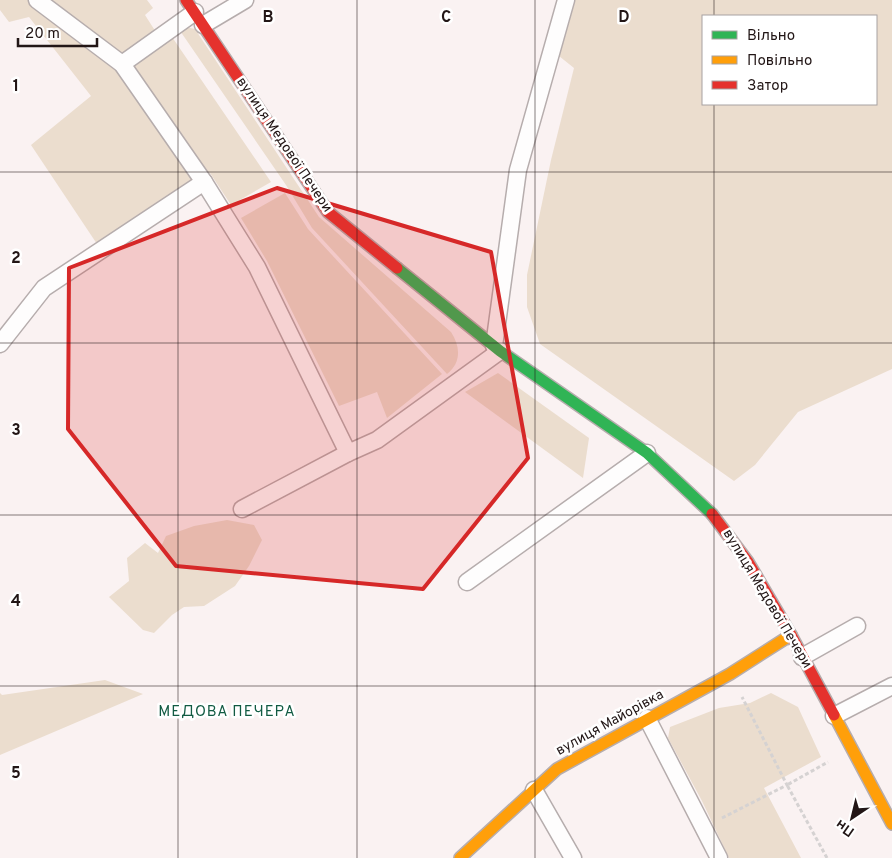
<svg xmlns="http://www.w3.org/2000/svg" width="892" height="858" viewBox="0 0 892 858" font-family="Overpass,sans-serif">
	<rect width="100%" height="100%" fill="#faf2f2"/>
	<g fill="#ebddce" fill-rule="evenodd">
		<path d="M0,0h147l6,8 -8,7 16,25 9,-6 101,148 -40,23 -21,-32 -111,74 -68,-102 60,-49 -62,-79 -20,5 -9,-12z"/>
		<path d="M575,0h317v369l-94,43 -43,53 -21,16 -194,-137 -13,-37v-32l24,-115 23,-92 -15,-12zM703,16h173v88h-173z"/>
		<path d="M176,25l19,4 124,188 132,115c10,15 10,31 -4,42l-135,-146 -26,-43z"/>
		<path d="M285,193l23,36 134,145 -55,44 -10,-26 -38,14 -72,-145 -26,-43z"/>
		<path d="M498,373l91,65 -6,40 -118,-86z"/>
		<path d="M227,520l27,5 8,15 -13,26 -14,20 -31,20 -20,1 -12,8 -18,18 -11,-3 -34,-33 20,-16 -2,-23 18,-15 13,10 8,-17 28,-10z"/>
		<path d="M105,680l38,14 -143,61v-62l2,2z"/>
		<path d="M771,693l27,14 23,50 -57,31 37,70h-72l-27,-57 -34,-63 2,-11 49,-19 31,-5z"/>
	</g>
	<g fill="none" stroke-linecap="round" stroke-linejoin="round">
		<defs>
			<g id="lane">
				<path d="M37,0l85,64 82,118 53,85 91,186"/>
				<path d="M203,25l42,-25"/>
				<path d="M122,64l73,-52"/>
				<path d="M0,344l44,-56 160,-106"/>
				<path d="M494,346l24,-176 48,-170"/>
				<path d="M242,509l106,-56 29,-13 123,-89"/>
				<path d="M467,582l180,-129"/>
				<path d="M802,657l55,-31"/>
				<path d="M834,716l58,-30"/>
				<path d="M647,718l72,140"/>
				<path d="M534,790l39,68"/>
			</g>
			<path id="fast" d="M397,268l103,83 147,102 65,61"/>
			<g id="slow">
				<path d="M834,715l58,109"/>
				<path d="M460,858l97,-89 173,-95 61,-39"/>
			</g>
			<g id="jam">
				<path d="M186,0l142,212 69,56"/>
				<path d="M712,514l36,48 43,73 43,80"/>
			</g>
		</defs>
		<use href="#lane" stroke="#b6adad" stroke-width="19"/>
		<use href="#fast" stroke="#b6adad" stroke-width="14"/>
		<use href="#slow" stroke="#b6adad" stroke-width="14"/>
		<use href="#jam" stroke="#b6adad" stroke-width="14"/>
		<g stroke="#d5d2d2" stroke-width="3" stroke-dasharray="4 2.5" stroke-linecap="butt">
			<path d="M722,818l65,-33 -45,-88"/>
			<path d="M827,858l-40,-73 41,-23"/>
		</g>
		<use href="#lane" stroke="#fefdfd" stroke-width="16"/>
		<use href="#fast" stroke="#30b455" stroke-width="11"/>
		<use href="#slow" stroke="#ff9f0a" stroke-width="11"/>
		<use href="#jam" stroke="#e5322d" stroke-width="11"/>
	</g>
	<path fill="#d62828" fill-opacity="0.2" stroke="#d62828" stroke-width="4" stroke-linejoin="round" d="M277,188l214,64 37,206 -105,131 -247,-23 -108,-137 1,-161z"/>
	<path fill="none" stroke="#221616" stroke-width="1" stroke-opacity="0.55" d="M178,0v858M357,0v858M535,0v858M714,0v16M714,104v754M0,172h892M0,343h892M0,515h892M0,686h892"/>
	<g text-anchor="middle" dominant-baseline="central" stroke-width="5" stroke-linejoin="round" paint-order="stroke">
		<g font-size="14" fill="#221616" stroke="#fff">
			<text transform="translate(284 145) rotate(56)">вулиця Медової Печери</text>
			<text transform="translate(767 599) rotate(59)">вулиця Медової Печери</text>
			<text transform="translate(610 723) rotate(-29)">вулиця Майорівка</text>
		</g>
		<g font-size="15" letter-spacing="1" fill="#125b43" stroke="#fff">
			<text x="227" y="712">МЕДОВА ПЕЧЕРА</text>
		</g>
	</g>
	<g font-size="16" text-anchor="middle" font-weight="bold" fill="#221616" stroke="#fff" stroke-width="5" stroke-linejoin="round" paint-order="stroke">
		<text x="268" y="22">B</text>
		<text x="446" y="22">C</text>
		<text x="624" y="22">D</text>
		<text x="16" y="91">1</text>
		<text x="16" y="263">2</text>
		<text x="16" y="435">3</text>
		<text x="16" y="606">4</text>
		<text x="16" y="778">5</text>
	</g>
	<rect x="702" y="15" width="175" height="90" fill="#ffffff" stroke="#a7a2a2"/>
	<rect x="712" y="31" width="25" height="8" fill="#30b455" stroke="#a7a2a2"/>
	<text x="747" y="40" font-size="15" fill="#221616">Вільно</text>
	<rect x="712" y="56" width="25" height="8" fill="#ff9f0a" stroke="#a7a2a2"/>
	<text x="747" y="65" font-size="15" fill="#221616">Повільно</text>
	<rect x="712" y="81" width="25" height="8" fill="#e5322d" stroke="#a7a2a2"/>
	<text x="747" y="90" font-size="15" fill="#221616">Затор</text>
	<g transform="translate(852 818) rotate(215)" stroke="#ffffff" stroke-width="4" paint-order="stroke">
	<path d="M0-4L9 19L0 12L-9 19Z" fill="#221616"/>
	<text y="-8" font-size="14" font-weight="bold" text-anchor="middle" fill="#221616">Пн</text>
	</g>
	<path d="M18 38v8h79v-8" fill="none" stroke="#221616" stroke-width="2.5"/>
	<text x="25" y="38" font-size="15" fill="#221616" stroke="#ffffff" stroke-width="4" paint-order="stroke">20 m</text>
</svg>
